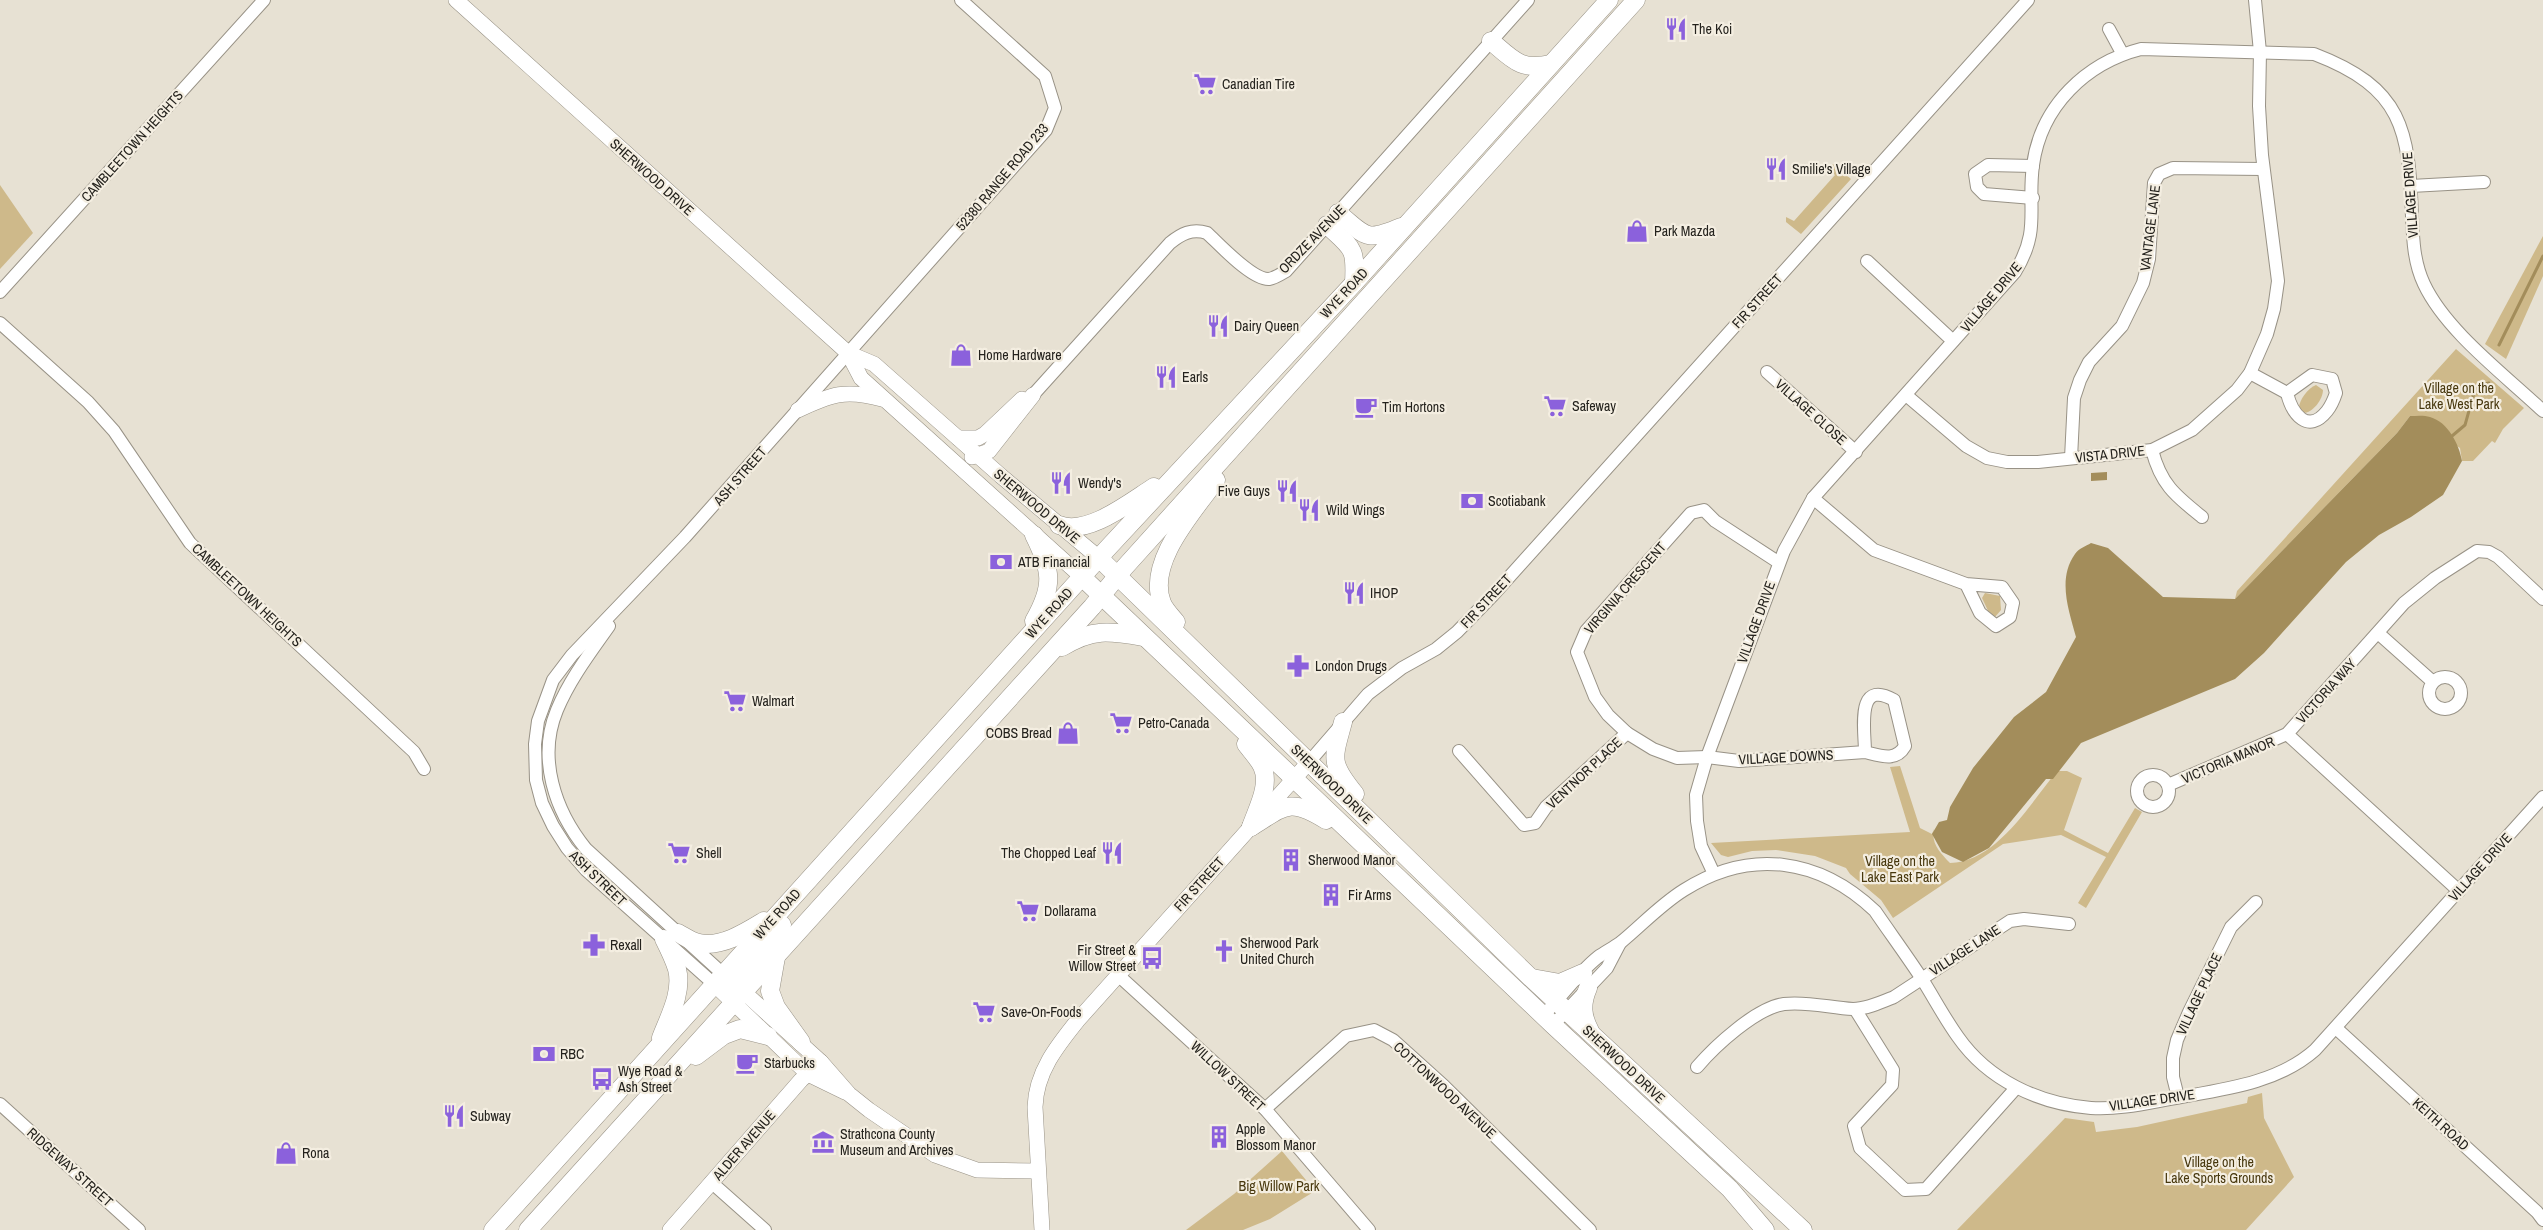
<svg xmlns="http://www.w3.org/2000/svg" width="2543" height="1230" viewBox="0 0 2543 1230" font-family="'Archivo Narrow',sans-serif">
	<rect width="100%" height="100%" fill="#e7e1d3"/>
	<g fill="#ceb98a">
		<path d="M1833,164l18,15 -50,55 -15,-12v-5l8,4 41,-46 -6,-6z"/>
		<path d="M0,185l33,48 -33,36z"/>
		<path d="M2543,236v40l-37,83 -21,-15z"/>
		<path d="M2456,349l68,59 -21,21 -8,14 -3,-2 -19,20h-11l-2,-13 -50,-32 -13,17 -162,166 2,-8z"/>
		<path d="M2316,385l7,5c0,9 -10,23 -20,23l-4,-5c0,-8 9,-20 17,-23z"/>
		<path d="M1985,593l15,3 1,14 -6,7 -5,-2 -8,-17z"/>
		<path d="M1900,766l20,62 12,6 2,-5c-3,15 6,23 16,34 46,-1 80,-59 107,-92h10l15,7 -18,52 44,23 27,-45 7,4 -56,96 -8,-5 28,-46 -45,-22 -58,9 -110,74 -12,-18 -31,-26 -4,-6 -31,-12 -39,-6 -24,1 -24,6 -7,-2 -10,-12 199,-11 -20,-65z"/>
		<path d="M2262,1093l2,25 30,59 -48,53h-289l108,-112 29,4 2,10 41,-5 110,-24 1,-6z"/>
		<path d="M1282,1151l33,40 -45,28 -27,11h-57l48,-36z"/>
	</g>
	<g fill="#a38d5b">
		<path d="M2410,416c6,0 14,-1 20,1 18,5 29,27 32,44l-19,34 -32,22 -32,18 -33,27 -82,91 -29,26 -154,64 -28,36h-7l-57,69 -26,14 -21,-10 -10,-18 7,-12 8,-2 3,-13 23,-39 41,-51 32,-25 30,-55c-7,-26 -19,-58 -1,-83 3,-5 11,-8 16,-11l17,5 55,49 72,2 162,-166z"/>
		<path d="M2107,472v8l-16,1v-8z"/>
	</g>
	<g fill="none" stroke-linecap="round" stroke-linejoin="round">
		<g stroke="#a38d5b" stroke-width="3">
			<path d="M2499,345l44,-89"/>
			<path d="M2452,436l13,-11 11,-39 13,-3"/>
		</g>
		<defs>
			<g id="minor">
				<path d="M2109,29l13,24"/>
				<path d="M2411,186l73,-4"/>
				<path d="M2033,198l-49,-4 -7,-7 -2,-13 13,-9 45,1"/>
				<path d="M1867,261l86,80"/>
				<path d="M0,292l264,-292"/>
				<path d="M0,323l88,79 26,29 76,112 224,209 10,17"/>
				<path d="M1767,372l89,80"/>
				<path d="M2250,373l37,20"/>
				<path d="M2312,375l20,4 4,14c-2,6 -5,13 -9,18 -19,24 -35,3 -40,-18z"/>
				<path d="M1033,395l137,-152c11,-9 22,-15 37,-10 12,11 45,47 62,46 6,-1 12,-5 17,-8l242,-271"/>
				<path d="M1906,395l60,51 21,12 20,4h31l114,-12 40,-20 45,-40 13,-17 17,-39 7,-25 4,-28 -16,-126 -3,-49 1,-54 -5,-52"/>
				<path d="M2152,450c9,35 24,46 50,67"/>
				<path d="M2071,458l3,-60 6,-18 9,-18 33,-36 21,-43 6,-24 5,-76 5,-9 14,-6 90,1"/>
				<path d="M1813,498l61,52 92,34 36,3 11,16 -3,14 -14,9 -16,-13 -14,-29"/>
				<path d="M1778,562l-63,-41 -11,-11 -13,3 -105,118 -9,21 18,45 13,18 19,18 26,16 24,9 30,-1 32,4 126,-9c16,4 31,10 40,-6l-11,-46c-39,-22 -29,30 -29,52"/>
				<path d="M609,626c-19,27 -39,53 -52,84 -20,48 -2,101 29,139l137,125"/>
				<path d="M2378,633l55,49"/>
				<circle cx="2445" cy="693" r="16"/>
				<path d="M2287,734l172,157"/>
				<path d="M1459,751l65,74 11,-2 11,-16 81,-74"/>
				<path d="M1309,762l59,-68 34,-26 34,-19 21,-17 36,-37 535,-595"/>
				<circle cx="2153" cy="791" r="16"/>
				<path d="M2168,785l119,-51 117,-131 31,-25 42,-27 12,1 9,5 45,42"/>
				<path d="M1714,874l-13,-28 -4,-25 -1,-26 11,-38 77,-206 29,-53 202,-226c26,-42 12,-63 18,-107 8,-59 53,-102 108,-116l173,5c89,34 95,75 98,163 1,23 2,46 12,67 22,47 81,91 119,127"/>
				<path d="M1118,975l147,134 104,121"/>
				<path d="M714,984l-128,-114 -19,-22 -14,-22 -11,-23 -6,-23 -1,-36 3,-23 15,-41 19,-25 113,-118 361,-407 9,-22 -10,-32 -84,-76"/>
				<path d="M1855,1009l38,61 -1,15 -38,41 6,22 45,42 21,-1 90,-101"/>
				<path d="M1543,1016c17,-18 36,-44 55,-59 7,-5 15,-9 22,-14 22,-18 40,-38 64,-53 66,-42 135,-32 191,21 15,22 32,45 47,68 12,19 23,40 36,58 30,43 81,67 133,71 30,2 60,-6 90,-11 46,-8 98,-15 134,-47l228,-253"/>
				<path d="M1553,1025l54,-57 12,-23"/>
				<path d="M2337,1029l200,183 6,8"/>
				<path d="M1697,1067c18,-21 59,-59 87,-63 23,-3 47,4 69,5 14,0 29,-7 41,-12l116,-76 14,-2 45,5"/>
				<path d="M2178,1097l-5,-20v-19l4,-18 12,-28 42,-85 25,-25"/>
				<path d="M0,1104l139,126"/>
				<path d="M1265,1109l81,-73 28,-6 19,10 51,46 146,144"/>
				<path d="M711,1182l54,48"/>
			</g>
			<g id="tertiary">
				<path d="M456,0l392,353 26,11 127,112 98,82"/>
				<path d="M848,353l13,25 221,199"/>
				<path d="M798,410c33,-16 48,-21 84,-11"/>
				<path d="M958,438h20l7,-4 37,-35"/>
				<path d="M972,457l17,-6 44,-56"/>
				<path d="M714,984l94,90 37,18"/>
				<path d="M736,985l85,77 28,32 20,16 66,45 42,15 61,1"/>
				<path d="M670,1230l131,-150 20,-18"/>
				<path d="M1042,1230l-7,-123c1,-35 22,-61 43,-87l231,-258"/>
			</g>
			<g id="secondary">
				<path d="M1491,41c22,19 30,30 60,23"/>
				<path d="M1338,213c29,24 27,29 63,14"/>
				<path d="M1327,225c26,24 29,22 27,58"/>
				<path d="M1059,525c29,11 71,-23 95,-38"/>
				<path d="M1099,558l432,420 272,252"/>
				<path d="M1082,577l471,448 177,164 35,41"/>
				<path d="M1034,621c20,-35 18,-50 0,-86"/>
				<path d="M1176,622c-5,-6 -11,-12 -14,-19 -16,-41 32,-92 54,-123"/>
				<path d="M1062,647c31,-19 47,-16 82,-10"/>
				<path d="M1343,722c-10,37 -14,40 12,72"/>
				<path d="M1246,744c5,7 12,14 16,22 9,19 -5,43 -11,61"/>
				<path d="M1251,827c34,-21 38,-30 75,-7"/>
				<path d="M678,933c6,3 14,9 21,10 22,5 47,-11 65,-22"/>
				<path d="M776,957l-6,34 6,16 25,35"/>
				<path d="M1532,978l28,5 23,-10"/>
				<path d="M734,988l48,-63"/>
				<path d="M1588,988c-7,16 -6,28 2,43"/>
				<path d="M661,1038c8,-21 22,-46 16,-69 -3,-10 -8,-20 -13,-30"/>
				<path d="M696,1056l28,-21 16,-6 28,7"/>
				<path d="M493,1230l613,-680 248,-267 255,-283"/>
				<path d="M528,1230l564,-623 32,-39 512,-568"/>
			</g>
		</defs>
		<use href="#minor" stroke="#989286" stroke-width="14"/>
		<use href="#tertiary" stroke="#989286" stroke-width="16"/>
		<use href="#secondary" stroke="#989286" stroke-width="19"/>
		<use href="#minor" stroke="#fff" stroke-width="12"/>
		<use href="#tertiary" stroke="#fff" stroke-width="15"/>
		<use href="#secondary" stroke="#fff" stroke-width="18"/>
	</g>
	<defs>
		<symbol id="restaurant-bare" viewBox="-9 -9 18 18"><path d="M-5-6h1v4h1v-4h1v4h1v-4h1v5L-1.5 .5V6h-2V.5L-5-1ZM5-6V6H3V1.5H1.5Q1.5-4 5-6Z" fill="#8b61dc" stroke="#f4eee1" stroke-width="2.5" paint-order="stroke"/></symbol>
		<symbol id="supermarket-bare" viewBox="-9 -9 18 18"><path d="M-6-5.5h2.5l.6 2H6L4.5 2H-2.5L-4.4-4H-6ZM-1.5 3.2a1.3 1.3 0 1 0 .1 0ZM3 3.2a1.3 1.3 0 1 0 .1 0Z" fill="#8b61dc" stroke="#f4eee1" stroke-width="2.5" paint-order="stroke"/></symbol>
		<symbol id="shop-bare" viewBox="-9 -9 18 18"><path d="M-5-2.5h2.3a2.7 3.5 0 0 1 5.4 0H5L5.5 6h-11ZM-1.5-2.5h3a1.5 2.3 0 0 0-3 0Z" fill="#8b61dc" stroke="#f4eee1" stroke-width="2.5" paint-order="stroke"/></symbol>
		<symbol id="cafe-bare" viewBox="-9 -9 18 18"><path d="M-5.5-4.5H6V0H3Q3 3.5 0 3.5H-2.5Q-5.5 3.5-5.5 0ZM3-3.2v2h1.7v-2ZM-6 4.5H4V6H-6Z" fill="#8b61dc" stroke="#f4eee1" stroke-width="2.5" paint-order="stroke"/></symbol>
		<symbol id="bank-bare" viewBox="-9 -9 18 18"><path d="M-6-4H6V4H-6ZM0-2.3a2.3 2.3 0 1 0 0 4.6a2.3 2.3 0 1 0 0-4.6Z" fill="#8b61dc" stroke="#f4eee1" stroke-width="2.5" paint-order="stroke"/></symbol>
		<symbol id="pharmacy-bare" viewBox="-9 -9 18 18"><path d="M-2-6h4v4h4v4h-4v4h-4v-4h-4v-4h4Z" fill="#8b61dc" stroke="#f4eee1" stroke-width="2.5" paint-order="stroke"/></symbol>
		<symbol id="building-bare" viewBox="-9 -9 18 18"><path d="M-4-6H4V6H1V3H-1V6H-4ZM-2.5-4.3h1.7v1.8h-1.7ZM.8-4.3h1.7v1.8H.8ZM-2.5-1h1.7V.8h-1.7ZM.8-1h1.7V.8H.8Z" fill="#8b61dc" stroke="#f4eee1" stroke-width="2.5" paint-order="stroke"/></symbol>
		<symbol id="church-bare" viewBox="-9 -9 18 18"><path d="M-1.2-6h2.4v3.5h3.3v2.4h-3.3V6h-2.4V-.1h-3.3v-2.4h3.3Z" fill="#8b61dc" stroke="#f4eee1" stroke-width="2.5" paint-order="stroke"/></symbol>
		<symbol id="bus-bare" viewBox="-9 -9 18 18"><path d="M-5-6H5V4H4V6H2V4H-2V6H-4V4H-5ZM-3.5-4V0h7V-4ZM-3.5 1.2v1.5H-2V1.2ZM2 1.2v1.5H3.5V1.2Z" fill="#8b61dc" stroke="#f4eee1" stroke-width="2.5" paint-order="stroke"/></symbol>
		<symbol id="museum-bare" viewBox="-9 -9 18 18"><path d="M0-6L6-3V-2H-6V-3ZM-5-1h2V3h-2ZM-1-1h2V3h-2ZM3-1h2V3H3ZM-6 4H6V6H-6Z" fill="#8b61dc" stroke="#f4eee1" stroke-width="2.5" paint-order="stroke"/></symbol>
	</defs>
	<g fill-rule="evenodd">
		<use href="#restaurant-bare" x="1660" y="13" width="32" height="32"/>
		<use href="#supermarket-bare" x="1189" y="68" width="32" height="32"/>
		<use href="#restaurant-bare" x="1760" y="153" width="32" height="32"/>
		<use href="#shop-bare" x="1621" y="215" width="32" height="32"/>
		<use href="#restaurant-bare" x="1202" y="310" width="32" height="32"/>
		<use href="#shop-bare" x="945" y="339" width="32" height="32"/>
		<use href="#restaurant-bare" x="1150" y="361" width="32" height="32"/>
		<use href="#supermarket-bare" x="1539" y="390" width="32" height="32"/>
		<use href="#cafe-bare" x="1350" y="391" width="32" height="32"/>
		<use href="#restaurant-bare" x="1045" y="467" width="32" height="32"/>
		<use href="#restaurant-bare" x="1271" y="475" width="32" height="32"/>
		<use href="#bank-bare" x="1456" y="485" width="32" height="32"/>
		<use href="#restaurant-bare" x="1293" y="494" width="32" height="32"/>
		<use href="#bank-bare" x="985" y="546" width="32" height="32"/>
		<use href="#restaurant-bare" x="1338" y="577" width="32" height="32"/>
		<use href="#pharmacy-bare" x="1282" y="650" width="32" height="32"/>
		<use href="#supermarket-bare" x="719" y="685" width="32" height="32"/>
		<use href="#supermarket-bare" x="1105" y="707" width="32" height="32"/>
		<use href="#shop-bare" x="1052" y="717" width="32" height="32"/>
		<use href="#supermarket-bare" x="663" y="837" width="32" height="32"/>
		<use href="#restaurant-bare" x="1096" y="837" width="32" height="32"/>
		<use href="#building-bare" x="1275" y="844" width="32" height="32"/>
		<use href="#building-bare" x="1315" y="879" width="32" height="32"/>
		<use href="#supermarket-bare" x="1012" y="895" width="32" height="32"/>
		<use href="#pharmacy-bare" x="578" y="929" width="32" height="32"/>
		<use href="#church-bare" x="1208" y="935" width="32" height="32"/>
		<use href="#bus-bare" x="1136" y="942" width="32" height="32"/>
		<use href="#supermarket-bare" x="968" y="996" width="32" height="32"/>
		<use href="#bank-bare" x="528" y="1038" width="32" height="32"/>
		<use href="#cafe-bare" x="731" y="1047" width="32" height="32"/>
		<use href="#bus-bare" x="586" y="1063" width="32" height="32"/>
		<use href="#restaurant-bare" x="438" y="1100" width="32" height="32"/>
		<use href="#building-bare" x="1203" y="1121" width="32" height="32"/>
		<use href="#museum-bare" x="807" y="1126" width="32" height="32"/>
		<use href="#shop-bare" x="270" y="1137" width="32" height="32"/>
	</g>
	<g text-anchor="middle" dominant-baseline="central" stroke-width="4.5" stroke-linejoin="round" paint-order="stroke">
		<g font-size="14" fill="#24221d" stroke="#f4eee1" text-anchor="start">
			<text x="1692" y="29">The Koi</text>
			<text x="1222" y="84">Canadian Tire</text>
			<text x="1792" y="169">Smilie's Village</text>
			<text x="1654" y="231">Park Mazda</text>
			<text x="1234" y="326">Dairy Queen</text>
			<text x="978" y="355">Home Hardware</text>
			<text x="1182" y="377">Earls</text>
			<text x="1572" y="406">Safeway</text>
			<text x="1382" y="407">Tim Hortons</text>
			<text x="1078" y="483">Wendy's</text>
			<text x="1270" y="491" text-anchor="end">Five Guys</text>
			<text x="1488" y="501">Scotiabank</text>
			<text x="1326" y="510">Wild Wings</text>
			<text x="1018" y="562">ATB Financial</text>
			<text x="1370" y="593">IHOP</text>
			<text x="1315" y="666">London Drugs</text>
			<text x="752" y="701">Walmart</text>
			<text x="1138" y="723">Petro-Canada</text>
			<text x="1052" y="733" text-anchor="end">COBS Bread</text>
			<text x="696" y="853">Shell</text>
			<text x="1096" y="853" text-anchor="end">The Chopped Leaf</text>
			<text x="1308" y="860">Sherwood Manor</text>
			<text x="1348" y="895">Fir Arms</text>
			<text x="1044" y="911">Dollarama</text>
			<text x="1240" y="943">Sherwood Park<tspan x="1240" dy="16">United Church</tspan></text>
			<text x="610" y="945">Rexall</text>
			<text x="1136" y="950" text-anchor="end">Fir Street &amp;<tspan x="1136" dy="16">Willow Street</tspan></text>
			<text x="1001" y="1012">Save-On-Foods</text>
			<text x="560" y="1054">RBC</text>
			<text x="764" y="1063">Starbucks</text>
			<text x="618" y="1071">Wye Road &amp;<tspan x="618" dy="16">Ash Street</tspan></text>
			<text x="470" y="1116">Subway</text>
			<text x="1236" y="1129">Apple<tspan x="1236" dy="16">Blossom Manor</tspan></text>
			<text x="840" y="1134">Strathcona County<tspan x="840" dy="16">Museum and Archives</tspan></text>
			<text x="302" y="1153">Rona</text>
		</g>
		<g font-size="14" fill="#24221d" stroke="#f4eee1">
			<text transform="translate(132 146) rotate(-48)">CAMBLEETOWN HEIGHTS</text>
			<text transform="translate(652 177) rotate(42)">SHERWOOD DRIVE</text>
			<text transform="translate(1002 177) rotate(-50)">52380 RANGE ROAD 233</text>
			<text transform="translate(2410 195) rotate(-94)">VILLAGE DRIVE</text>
			<text transform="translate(2150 228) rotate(-83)">VANTAGE LANE</text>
			<text transform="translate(1312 239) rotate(-46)">ORDZE AVENUE</text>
			<text transform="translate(1344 293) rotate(-47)">WYE ROAD</text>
			<text transform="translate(1991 297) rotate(-50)">VILLAGE DRIVE</text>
			<text transform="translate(1757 301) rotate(-48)">FIR STREET</text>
			<text transform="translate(1811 412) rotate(42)">VILLAGE CLOSE</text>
			<text transform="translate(2110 454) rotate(-6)">VISTA DRIVE</text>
			<text transform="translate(740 476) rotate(-49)">ASH STREET</text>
			<text transform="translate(1037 506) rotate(40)">SHERWOOD DRIVE</text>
			<text transform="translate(1625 588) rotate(-49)">VIRGINIA CRESCENT</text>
			<text transform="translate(247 595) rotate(43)">CAMBLEETOWN HEIGHTS</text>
			<text transform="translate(1486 601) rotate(-47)">FIR STREET</text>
			<text transform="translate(1049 613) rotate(-48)">WYE ROAD</text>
			<text transform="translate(1756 622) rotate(-70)">VILLAGE DRIVE</text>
			<text transform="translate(2326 691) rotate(-48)">VICTORIA WAY</text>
			<text transform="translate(1786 757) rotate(-3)">VILLAGE DOWNS</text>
			<text transform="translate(2228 760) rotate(-23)">VICTORIA MANOR</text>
			<text transform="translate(1584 773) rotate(-43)">VENTNOR PLACE</text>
			<text transform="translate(1332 784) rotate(44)">SHERWOOD DRIVE</text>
			<text transform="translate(2480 867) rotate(-48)">VILLAGE DRIVE</text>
			<text transform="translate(598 878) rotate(44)">ASH STREET</text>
			<text transform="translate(1199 884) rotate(-48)">FIR STREET</text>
			<text transform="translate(777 914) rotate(-48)">WYE ROAD</text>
			<text transform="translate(1965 950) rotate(-33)">VILLAGE LANE</text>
			<text transform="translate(2199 994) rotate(-65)">VILLAGE PLACE</text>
			<text transform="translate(1624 1064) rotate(43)">SHERWOOD DRIVE</text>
			<text transform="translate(1228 1076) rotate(43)">WILLOW STREET</text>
			<text transform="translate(1445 1090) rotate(43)">COTTONWOOD AVENUE</text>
			<text transform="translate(2152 1100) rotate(-8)">VILLAGE DRIVE</text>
			<text transform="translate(2441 1124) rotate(42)">KEITH ROAD</text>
			<text transform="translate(744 1145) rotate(-49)">ALDER AVENUE</text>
			<text transform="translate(70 1167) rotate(42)">RIDGEWAY STREET</text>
		</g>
		<g font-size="14" fill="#47370d" stroke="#f4eee1">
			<text x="2459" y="388">Village on the<tspan x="2459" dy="16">Lake West Park</tspan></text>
			<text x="1900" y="861">Village on the<tspan x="1900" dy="16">Lake East Park</tspan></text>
			<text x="2219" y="1162">Village on the<tspan x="2219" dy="16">Lake Sports Grounds</tspan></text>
			<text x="1279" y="1186">Big Willow Park</text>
		</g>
	</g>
</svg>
